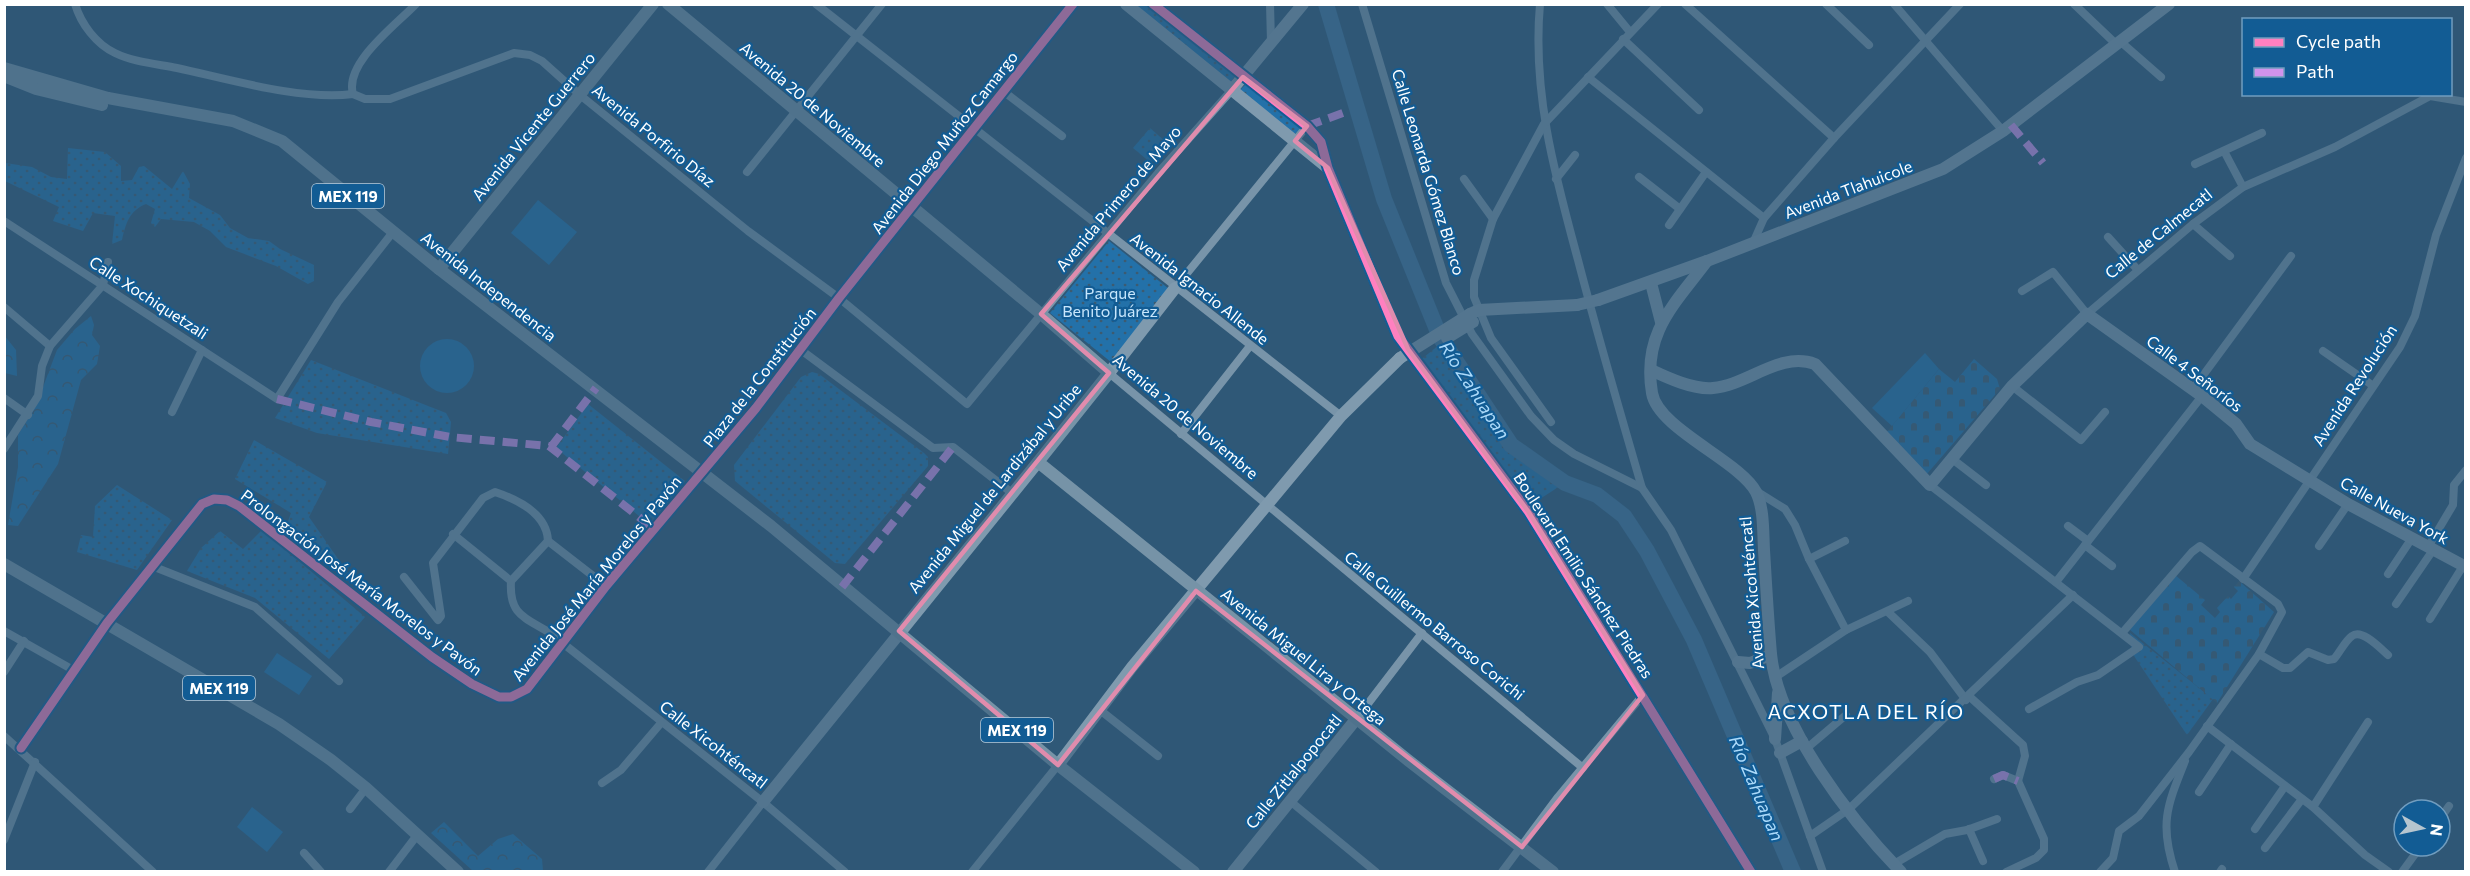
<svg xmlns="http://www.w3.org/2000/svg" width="2470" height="876" viewBox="0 0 2470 876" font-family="Commissioner,sans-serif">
	<defs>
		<pattern id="green-dots" width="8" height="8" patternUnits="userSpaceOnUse" patternTransform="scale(1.5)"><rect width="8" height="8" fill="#2371a9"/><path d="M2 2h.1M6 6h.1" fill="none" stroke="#3c5b71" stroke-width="1.8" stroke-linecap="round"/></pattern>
		<pattern id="forest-crowns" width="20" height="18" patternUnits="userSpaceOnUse" patternTransform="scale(1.5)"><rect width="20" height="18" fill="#2371a9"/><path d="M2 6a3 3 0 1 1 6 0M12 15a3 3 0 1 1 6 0" fill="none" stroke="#3c5b71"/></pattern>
		<pattern id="cemetery-stones" width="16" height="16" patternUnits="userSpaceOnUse" patternTransform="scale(1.5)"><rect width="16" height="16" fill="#2371a9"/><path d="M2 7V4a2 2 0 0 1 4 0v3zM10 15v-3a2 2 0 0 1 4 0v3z" fill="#3c5b71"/></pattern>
	</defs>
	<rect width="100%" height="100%" fill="#2f5877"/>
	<g fill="url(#green-dots)">
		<path d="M1134,5h16l86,69 -7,11z"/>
		<path d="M1247,83l53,46 -8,8 -54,-45z"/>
		<path d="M1150,128l17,15 -16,20 -18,-15z"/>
		<path d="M68,148l37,4 16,14v15l11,-1 7,-13 5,-1 28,23 11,-18 7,13 -1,14 31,17 10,13 18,10 21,3 11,8 34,16v16l-6,3 -32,-18 -50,-19 -16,-16 -16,-9 -33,-3 -6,8 -4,-4 4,-14 -9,-5c-17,7 -20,19 -24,36l-10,4 3,-28 -22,-3 -10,18 -30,-10 6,-14 -54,-26v-18l27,4 19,10 16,2z"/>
		<path d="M1109,241l60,48 -58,73 -61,-49z"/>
		<path d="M1439,345l44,69 36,42 41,30 -28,18 -114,-142z"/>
		<path d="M311,360l135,53 5,9 -3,32 -131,-21 -42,-15z"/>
		<path d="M812,372l7,2 105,79 4,4v9l-83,98 -10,-1 -100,-82 -1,-16 67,-88z"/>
		<path d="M588,404l97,77 -35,44 -94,-77z"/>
		<path d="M254,440l73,42 -18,35 43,62 -2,3 -65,-53 6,-16 -56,-34z"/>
		<path d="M117,485l55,35 -35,50 -60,-18 4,-17 12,2 2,-31z"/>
		<path d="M262,530l103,87 -36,42 -74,-61 -68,-27 14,-23 19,-17 23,18z"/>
		<path d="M2130,633l83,66 -26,36 -55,-82z"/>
	</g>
	<g fill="url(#forest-crowns)">
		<path d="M91,316l3,9 -2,10 8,11 -3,18 -16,16 -23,84 -40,62 -10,-1 10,-58v-32l19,-32 20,-53 18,-21z"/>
		<path d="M4,335l12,15 1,26 -12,-3z"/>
		<path d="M444,822l34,34 20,-17 15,-5 29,25 1,12h-70l-42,-38z"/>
	</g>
	<g fill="url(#cemetery-stones)">
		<path d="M1974,359l23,20 3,10 -74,86 -40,-42 53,-64 16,13z"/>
		<path d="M2175,575l30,25 -4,5 14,13 5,-6 -3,-4 11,-12 3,3 7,-8 -4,-4 5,-6 35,31 -57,91 -88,-74z"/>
	</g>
	<g fill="#2371a9">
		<path d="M538,200l39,32 -28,33 -38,-32z"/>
		<circle cx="447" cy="366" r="27"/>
		<path d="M1925,353l14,16 -47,57 -20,-18z"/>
		<path d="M277,653l35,23 -13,19 -35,-23z"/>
		<path d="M252,807l31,25 -16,20 -30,-25z"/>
	</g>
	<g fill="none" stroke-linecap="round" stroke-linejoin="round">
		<path stroke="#40739b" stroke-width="16" d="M1326,4l58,195 56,138 71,108 54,38 32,12 27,21 23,35 47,89 99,232"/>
		<g stroke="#7894a9" stroke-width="8">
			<path d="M75,4c6,20 21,40 40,49 18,9 42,11 62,15 51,11 125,33 176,26"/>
			<path d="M416,4c-20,21 -72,59 -63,90l12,5h25l124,-46 16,2 12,6 38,34 168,136 91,67 128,106 191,-231 73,-82"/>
			<path d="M816,4l525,412"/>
			<path d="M1270,4l1,38"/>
			<path d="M1362,4l84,279 26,51 59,82 23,24 20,14 68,34 29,42 104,209 48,133"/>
			<path d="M1540,4c-8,89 15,171 38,256 20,77 42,152 64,228"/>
			<path d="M1607,4l23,28"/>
			<path d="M1685,4l149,134"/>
			<path d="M1826,4l43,41"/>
			<path d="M1894,4l109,127"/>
			<path d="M2074,4l43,41"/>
			<path d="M1623,39l76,71"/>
			<path d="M2121,42l40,35"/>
			<path d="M1588,77l176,141"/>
			<path d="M1003,91l59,45"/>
			<path d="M2224,151l19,36"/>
			<path d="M2195,164l67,-31"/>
			<path d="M747,172l135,-168"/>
			<path d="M1639,177l41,32"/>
			<path d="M1464,179l29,40"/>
			<path d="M1556,179l19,-24"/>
			<path d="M4,221l273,178 61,-97 55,-70"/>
			<path d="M2193,224l37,32"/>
			<path d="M1669,225l37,-53"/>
			<path d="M2108,237l29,32"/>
			<path d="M1753,243l11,-25 70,-80 126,-134"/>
			<path d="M1175,288l132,-162"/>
			<path d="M2022,291l31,-19 34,42 106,-90 50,-37 92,-40 95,-51 36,6"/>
			<path d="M4,307l46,39"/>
			<path d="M801,350l132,98 20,-1 59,46"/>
			<path d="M2323,351l49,34"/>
			<path d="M1109,373l474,395"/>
			<path d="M2012,386l69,54 24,-28"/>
			<path d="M2193,389l98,-133"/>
			<path d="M4,398l24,17"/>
			<path d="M172,412l30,-62"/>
			<path d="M1551,422l-60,-84 -17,-41v-17l19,-61 51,-95 114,-120"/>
			<path d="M1181,434l69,-88"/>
			<path d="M4,449l34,-53 4,-30 8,-20 53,-61 5,-23"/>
			<path d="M1951,458l35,27"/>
			<path d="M1930,485l209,162 -41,28 -21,7 -48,27"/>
			<path d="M1756,491l29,18 10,16 14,34 37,71"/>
			<path d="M2068,526l20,15"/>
			<path d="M453,534l58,47c-2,34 13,36 39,52l213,169 82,70"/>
			<path d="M548,541l58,45"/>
			<path d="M2085,545l27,21"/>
			<path d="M2319,546l29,-42"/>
			<path d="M2428,547l25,-42 1,-20 12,-15"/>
			<path d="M1809,559l36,-18"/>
			<path d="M152,566l103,41 84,74"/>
			<path d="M2388,574l24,-36"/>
			<path d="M404,577l34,43 3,-4 -8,-53 50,-65 12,-6c24,8 52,22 53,49"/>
			<path d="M2243,579l157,-232 15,-31 21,-81 30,-77"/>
			<path d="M511,581l37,-40"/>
			<path d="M2056,582l146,-186"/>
			<path d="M2396,604l37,-54"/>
			<path d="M1888,612l42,40 36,48"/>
			<path d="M2430,619l33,-53"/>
			<path d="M4,631l71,40"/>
			<path d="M2259,654l24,14h7l18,-16 20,8 6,-1c6,-7 11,-18 18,-23 10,-8 29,13 36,19"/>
			<path d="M4,672l20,-31"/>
			<path d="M1774,678l72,-48 62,-29"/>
			<path d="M1970,697l53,48 2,11 -7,25"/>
			<path d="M1100,710l58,46"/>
			<path d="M1357,718l65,-85"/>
			<path d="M2207,726l106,81 52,48 24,17"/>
			<path d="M4,736l149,136"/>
			<path d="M21,748l86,-125 95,-119 12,-5 13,1 12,6 193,151 40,27 27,13h12l16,-8 79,-103 150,-178 83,-110 234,-294"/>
			<path d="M1807,748l39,-33"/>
			<path d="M1994,779l9,-4 15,6"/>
			<path d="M602,783l19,-13 40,-47"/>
			<path d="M2199,792l32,-48"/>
			<path d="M1290,801l86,71"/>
			<path d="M2313,807l55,-85"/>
			<path d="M350,809l16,-21"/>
			<path d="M2440,819l9,-13"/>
			<path d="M1969,829l14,32"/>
			<path d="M2255,829l30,-43"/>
			<path d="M1810,836l39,-27 224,-214"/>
			<path d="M4,840l31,-78"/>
			<path d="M2265,848l37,-49"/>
			<path d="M304,853l17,19"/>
			<path d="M1894,864l51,-30 22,-4 30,-11"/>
			<path d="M389,872l29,-38"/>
			<path d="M708,872l55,-70"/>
			<path d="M972,872l86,-107"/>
			<path d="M1502,872l56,-75 85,-102"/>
			<path d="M2006,872l30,-14 8,-8v-11l-26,-58"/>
			<path d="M2100,872l13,-14 6,-27 20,-15 50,-64 70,-98 23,-42 -4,-8 -78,-58 -8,6 -69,80"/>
			<path d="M2175,872c-16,-48 -8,-66 10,-111"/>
			<path d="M2220,872l2,-3"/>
			<path d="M2402,872l19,-26"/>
		</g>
		<g stroke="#7f9aae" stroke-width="12">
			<path d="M1126,4l202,164"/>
			<path d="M1153,4l154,122 14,16 7,26 70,168 130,175 223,361"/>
			<path d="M1231,91l72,-87"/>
			<path d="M1707,261c-33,44 -65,72 -55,132 6,36 88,68 104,99 8,16 7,39 8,58 2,34 4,69 7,104 7,73 80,166 130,218"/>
			<path d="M1651,283l10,39"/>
			<path d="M1598,300l109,-39 236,-92 60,-38 166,-127"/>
			<path d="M1470,314l9,-4 98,-5"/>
			<path d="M1651,370c17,8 43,20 62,18 35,-3 67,-37 102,-24l115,121 82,-99 75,-72 115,82 34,28 14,20 98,60 118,63"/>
			<path d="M1109,373l66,-85"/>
			<path d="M1738,662l12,1 21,-8"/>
			<path d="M1775,739l3,-46"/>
			<path d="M1780,753l22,-12"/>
			<path d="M1058,765l74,-98 209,-251 59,-58"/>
			<path d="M763,802l275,-340"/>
			<path d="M1233,872l124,-154"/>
		</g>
		<g stroke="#7693a7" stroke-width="12">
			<path d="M668,4l373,310 68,59 -71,89 371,299 144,111"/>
			<path d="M4,68l104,30 125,23 49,20 157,128 332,257 287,239 136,107"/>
			<path d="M6,77l30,12 66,16"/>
			<path d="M439,269l214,-265"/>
			<path d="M4,564l275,160 52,36 35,28 92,84"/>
		</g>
		<g stroke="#7f9aae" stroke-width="12">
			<path d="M1577,305l21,-5"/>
			<path d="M1447,338l26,-16"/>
			<path d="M1400,358l70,-44"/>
		</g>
		<g stroke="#d193ec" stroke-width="8" stroke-dasharray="15 8" stroke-linecap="butt">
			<path d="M2011,125l32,38"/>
			<path d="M1307,126l36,-13"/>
			<path d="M277,399l94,23 79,15 99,9 105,83"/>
			<path d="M551,447l45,-59"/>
			<path d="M842,587l111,-140"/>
			<path d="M1994,779l9,-4 15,6"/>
		</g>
		<defs>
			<g id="cycleway">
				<path d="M1153,4l154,122 14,16 7,26 70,168 130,175 223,361"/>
				<path d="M21,748l86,-125 95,-119 12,-5 13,1 12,6 193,151 40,27 27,13h12l16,-8 79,-103 150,-178 83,-110 234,-294"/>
			</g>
		</defs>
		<use href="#cycleway" stroke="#125c94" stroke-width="13"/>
		<use href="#cycleway" stroke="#ff80c0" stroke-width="9"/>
	</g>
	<path d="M0 0H2470V876H0ZM1243,77l64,49 -12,15 33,27 80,181 120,162 115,184 -121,152 -326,-256 -138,174 -159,-134 210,-258 -68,-59z" fill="#2f5877" fill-opacity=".55" fill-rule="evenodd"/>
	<path fill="none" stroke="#e08cad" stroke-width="4.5" stroke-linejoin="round" d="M1243,77l64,49 -12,15 33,27 80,181 120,162 115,184 -121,152 -326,-256 -138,174 -159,-134 210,-258 -68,-59z"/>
	<g text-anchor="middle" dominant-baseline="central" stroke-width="4.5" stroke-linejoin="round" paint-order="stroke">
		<g fill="#125c94" stroke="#b8cedf" stroke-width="1.5">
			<rect x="312" y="184" width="72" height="24" rx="4.5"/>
			<rect x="183" y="676" width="72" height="24" rx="4.5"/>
			<rect x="981" y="718" width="72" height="24" rx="4.5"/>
		</g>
		<g font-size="15" font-weight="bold" fill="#fff">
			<text x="348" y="196">MEX 119</text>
			<text x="219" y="688">MEX 119</text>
			<text x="1017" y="730">MEX 119</text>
		</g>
		<g font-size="16" fill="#fff" stroke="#125c94">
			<text transform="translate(813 104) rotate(40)">Avenida 20 de Noviembre</text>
			<text transform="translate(533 126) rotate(-51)">Avenida Vicente Guerrero</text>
			<text transform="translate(654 135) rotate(39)">Avenida Porfirio Díaz</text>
			<text transform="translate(944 142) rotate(-52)">Avenida Diego Muñoz Camargo</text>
			<text transform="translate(1429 172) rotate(73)">Calle Leonarda Gómez Blanco</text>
			<text transform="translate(1848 189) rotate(-21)">Avenida Tlahuicole</text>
			<text transform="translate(1118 198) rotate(-50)">Avenida Primero de Mayo</text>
			<text transform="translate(2158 233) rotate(-39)">Calle de Calmecatl</text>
			<text transform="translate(489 286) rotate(38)">Avenida Independencia</text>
			<text transform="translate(1200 288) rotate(38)">Avenida Ignacio Allende</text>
			<text transform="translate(149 297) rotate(33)">Calle Xochiquetzali</text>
			<text transform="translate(2195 373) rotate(37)">Calle 4 Señoríos</text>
			<text transform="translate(759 377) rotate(-52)">Plaza de la Constitución</text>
			<text transform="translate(2354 385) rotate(-57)">Avenida Revolución</text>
			<text transform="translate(1186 416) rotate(40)">Avenida 20 de Noviembre</text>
			<text transform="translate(994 488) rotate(-51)">Avenida Miguel de Lardizábal y Uribe</text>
			<text transform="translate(2395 510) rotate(29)">Calle Nueva York</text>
			<text transform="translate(1584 575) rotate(57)">Boulevard Emilio Sánchez Piedras</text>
			<text transform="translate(596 578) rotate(-51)">Avenida José María Morelos y Pavón</text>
			<text transform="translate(362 582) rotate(37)">Prolongación José María Morelos y Pavón</text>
			<text transform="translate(1751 593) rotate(-95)">Avenida Xicohténcatl</text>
			<text transform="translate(1435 625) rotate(39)">Calle Guillermo Barroso Corichi</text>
			<text transform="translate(1304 656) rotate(39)">Avenida Miguel Lira y Ortega</text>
			<text transform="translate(714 744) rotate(38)">Calle Xicohténcatl</text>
			<text transform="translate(1293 771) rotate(-51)">Calle Zitlalpopocatl</text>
		</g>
		<g font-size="16" fill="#c8e7fd" stroke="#125c94">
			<text x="1110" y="292">Parque<tspan x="1110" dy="18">Benito Juárez</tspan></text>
		</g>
		<g font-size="18" font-style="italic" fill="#acdafa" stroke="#125c94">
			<text transform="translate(1475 390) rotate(57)">Río Zahuapan</text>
			<text transform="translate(1757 788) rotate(67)">Río Zahuapan</text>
		</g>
		<g font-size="20" letter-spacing="1.5" fill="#fff" stroke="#125c94">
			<text x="1866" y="711">ACXOTLA DEL RÍO</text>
		</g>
	</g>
	<rect width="2470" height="876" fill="none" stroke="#ffffff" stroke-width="12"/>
	<rect x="2242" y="18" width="210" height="78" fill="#125c94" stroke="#719dbf" stroke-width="1.5"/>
	<rect x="2254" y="38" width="30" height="9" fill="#ff80c0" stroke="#719dbf" stroke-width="1.5"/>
	<text x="2296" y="48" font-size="18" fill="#ffffff">Cycle path</text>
	<rect x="2254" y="68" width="30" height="9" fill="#d193ec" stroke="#719dbf" stroke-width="1.5"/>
	<text x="2296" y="78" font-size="18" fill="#ffffff">Path</text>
	<g transform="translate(2422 828) rotate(98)"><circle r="28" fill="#125c94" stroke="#719dbf" stroke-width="1.5"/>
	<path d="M0-4.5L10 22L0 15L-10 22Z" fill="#b6c5cf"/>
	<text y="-9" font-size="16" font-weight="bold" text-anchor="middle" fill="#ffffff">N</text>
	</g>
</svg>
